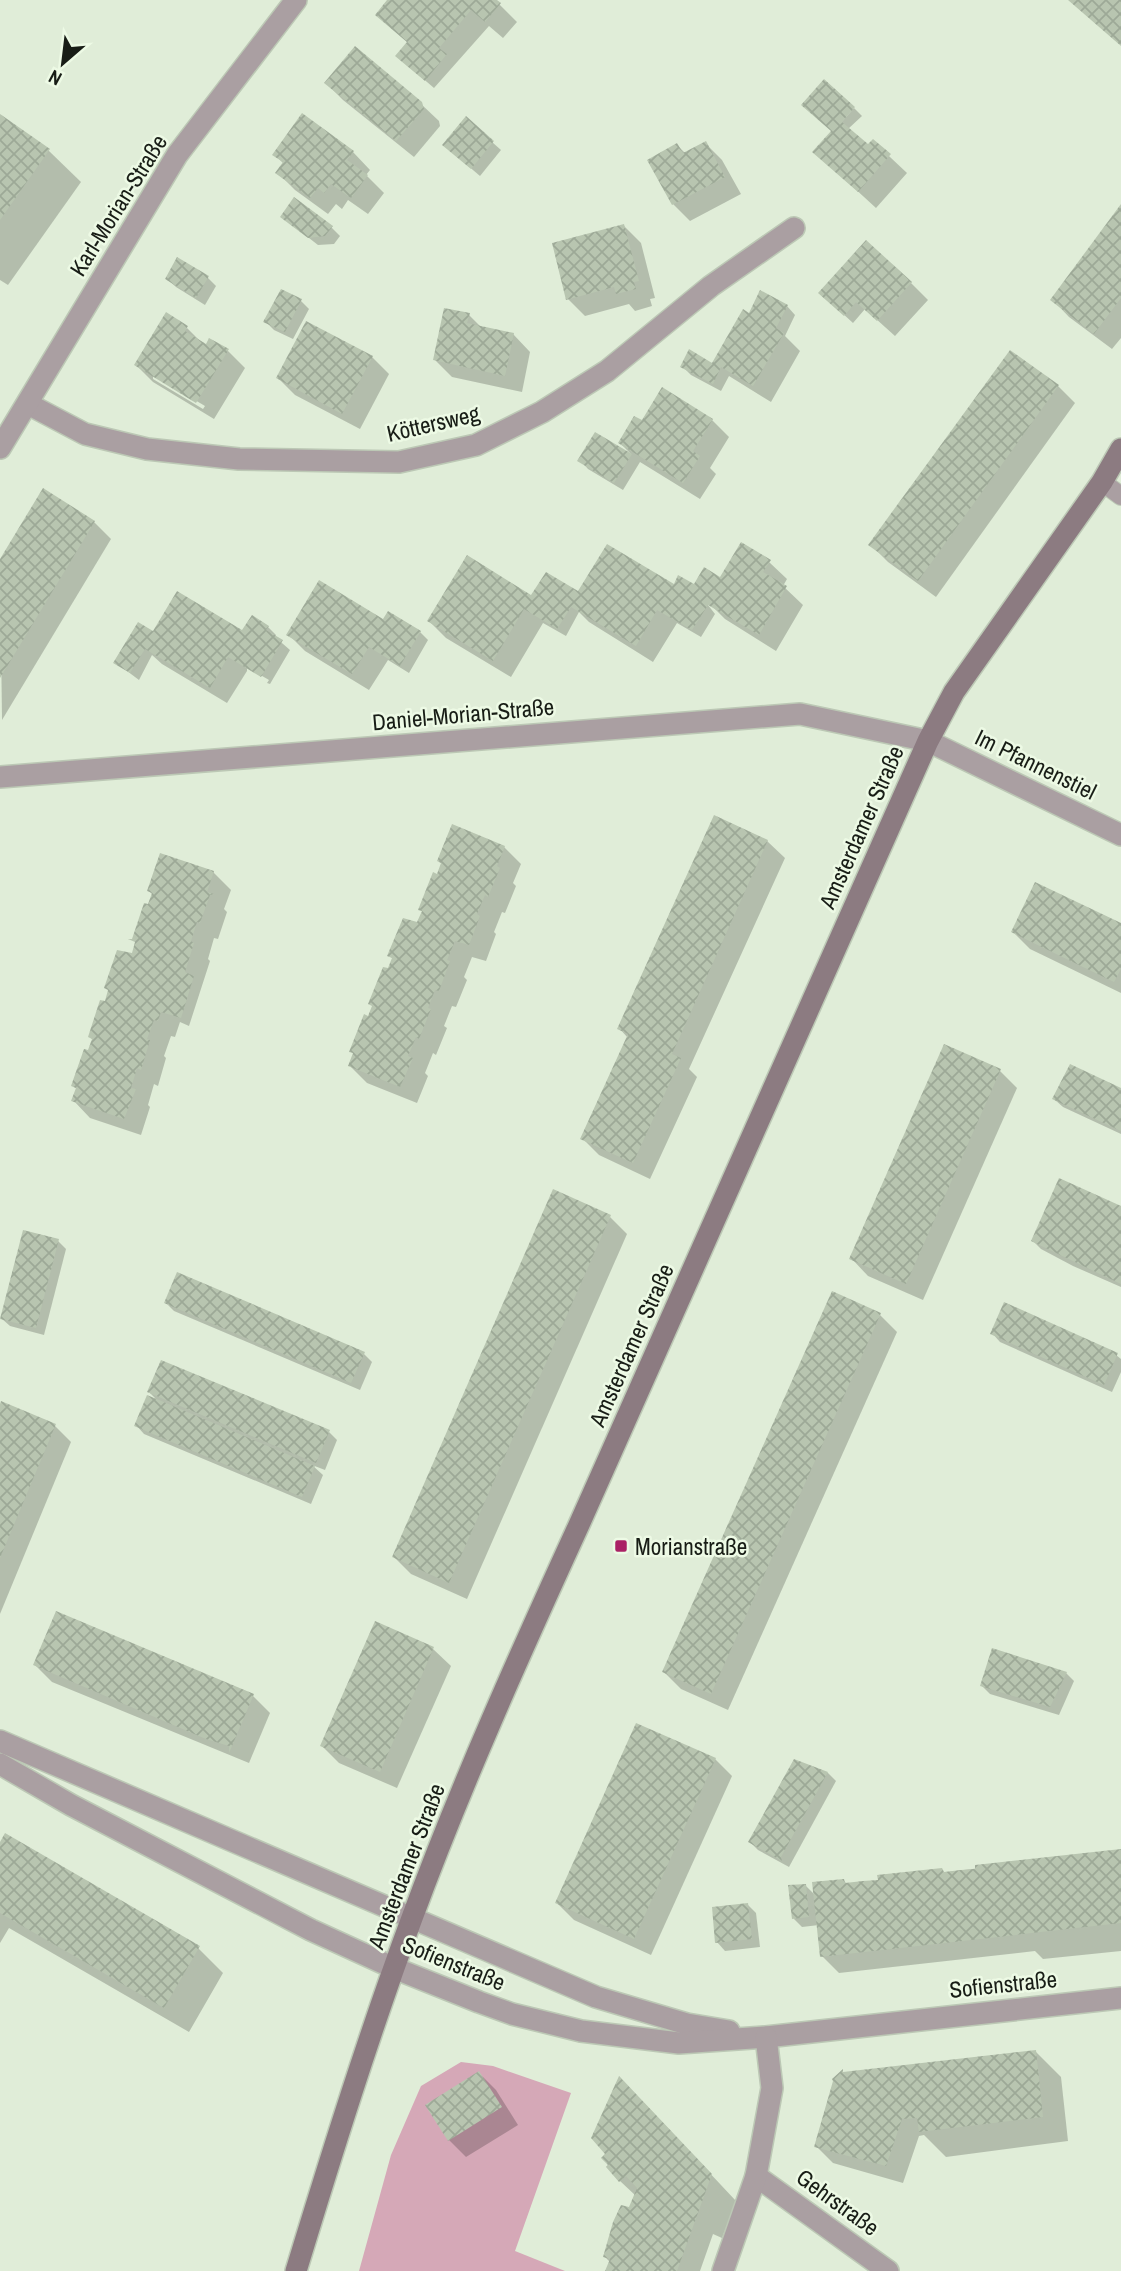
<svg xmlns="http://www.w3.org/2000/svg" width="1121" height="2271" viewBox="0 0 1121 2271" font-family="'Archivo Narrow',sans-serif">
	<defs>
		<pattern id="building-cross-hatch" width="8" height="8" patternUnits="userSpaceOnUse" patternTransform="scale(1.75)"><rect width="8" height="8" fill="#b8c5b0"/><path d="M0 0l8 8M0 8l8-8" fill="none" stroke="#9da997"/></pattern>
	</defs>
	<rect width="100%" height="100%" fill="#e0edd8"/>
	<path fill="#d5a8b7" d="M461,2062l32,4 78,27 -56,158 50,20h-206l32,-116 30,-69z"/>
	<g fill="#0003" fill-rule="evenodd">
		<path d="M390,0h105l22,22 -14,16 -14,-12 -55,62 -28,-24 2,-21 -31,-28z"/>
		<path d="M326,83l95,21 18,17 1,5 -26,31 -71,-57z"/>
		<path d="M854,108l8,8 -14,13 20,17 5,-5 34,32 -31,35 -61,-56z"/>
		<path d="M0,116l49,35 32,31 -73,103 -8,-5z"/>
		<path d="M303,116l50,36 17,18 -4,5 18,18 -16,21 -20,-14 -6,9 -6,-5 -8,10 -33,-24 -17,-17 6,-9 -9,-9z"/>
		<path d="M466,119l35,31 -21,26 -27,-23z"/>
		<path d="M705,143l17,17 19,34 -51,27 -17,-17 4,-59 8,8z"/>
		<path d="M1121,207v131l-9,11 -43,-32 -17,-18z"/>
		<path d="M282,217l50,11 8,8 -6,8 -16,1z"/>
		<path d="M624,226l17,17 14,55 -5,1 2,7 -17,5 -6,-7 -44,12 -17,-17z"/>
		<path d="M208,278l8,8 -11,19 -29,-18 -9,-8z"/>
		<path d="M911,283l17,17 -33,36 -30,-27 -12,14 -24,-22z"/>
		<path d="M301,301l8,8 -16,30 -19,-9 -8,-8z"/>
		<path d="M787,306l8,9 -10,21 15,15 -29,51 -42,-26 -8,15 -30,-16 -9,-9 31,-1 36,-50z"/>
		<path d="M469,315l13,13 31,6 17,18 -8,40 -70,-15 -17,-17z"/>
		<path d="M187,328l16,16 25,7 17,17 -31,51 -61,-37 -17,-17zM153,375l52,31 -2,3 -50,-30z"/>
		<path d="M372,357l17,17 -29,55 -65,-34 -17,-17z"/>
		<path d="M1058,386l17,17 -139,194 -48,-35 -17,-17z"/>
		<path d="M712,420l17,17 -19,31 6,6 -16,25 -60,-37 -17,28 -35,-21 -8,-9 51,-6 -11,-11 22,-21z"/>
		<path d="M94,522l17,17 -109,181 -2,-158z"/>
		<path d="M769,562l18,17 -4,7 20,19 -27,46 -51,-32 -15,-15 -2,1 7,9 -14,23 -24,-14 -24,39 -64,-40 -10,-10 -13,24 -23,-13 -32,54 -65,-39 -17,-17 104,-24 141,-11 20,1z"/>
		<path d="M384,622l36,10 8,8 -19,33 -21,-13 -19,30 -64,-39 -17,-17z"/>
		<path d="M268,627l8,8 -1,2 15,13 -20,34 -3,-1 2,-3 -22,-13v4l-20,32 -65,-39 -10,-9 -13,25 -24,-18 37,-30 91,1z"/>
		<path d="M767,841l18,17 -96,211 8,8 -47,102 -51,-24 -17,-17 46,-100 -9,-10z"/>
		<path d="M504,847l17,17 -8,19 3,3 -11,27 -3,-1 -8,20 2,2 -10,27 -14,-4 -8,20 3,3 -11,27 -4,-1 -8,20 3,2 -11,27 -3,-2 -8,20 3,3 -11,27 -50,-20 -17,-17 5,-11 -4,-4 18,-32 20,-48 4,-12 -4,-4 29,-31 5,-12 -3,-3 22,-45 -3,-3z"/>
		<path d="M213,872l18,18 -7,19 3,3 -9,27 -4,-1 -6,21 2,2 -21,65 -9,-4 -5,15 -4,-1 -7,20 2,2 -8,28 -4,-2 -6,21 2,2 -9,28 -51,-17 -17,-18 4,-11 -4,-3 16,-34 4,-12 -3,-3 43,-82 20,-60 -4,-4z"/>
		<path d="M1121,925v68l-91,-44 -17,-17z"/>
		<path d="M1000,1071l17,17 -94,212 -55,-24 -17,-18z"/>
		<path d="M1121,1090v44l-58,-27 -9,-8z"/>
		<path d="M1121,1208v79l-48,-21 -32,-17 -8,-8z"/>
		<path d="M610,1217l17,17 -160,365 -56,-25 -17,-17z"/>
		<path d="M58,1241l8,8 -22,86 -34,-9 -9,-8z"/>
		<path d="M166,1303l198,51 8,8 -12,28 -186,-79z"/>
		<path d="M880,1315l17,17 -169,378 -47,-21 -17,-17z"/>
		<path d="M992,1333l124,22 5,4v13l-9,20 -112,-50z"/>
		<path d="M149,1392l180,40 8,8 -12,30 -13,-5 11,10 -12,29 -167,-70 -8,-9 22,-24z"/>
		<path d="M0,1409l54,16 17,17 -71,172z"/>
		<path d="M376,1623l57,26 18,17 -54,122 -58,-25 -17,-17z"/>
		<path d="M35,1665l218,31 17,17 -21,50 -197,-81z"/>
		<path d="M1066,1673l8,8 -15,34 -69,-21 -8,-8z"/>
		<path d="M715,1759l17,17 -81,179 -77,-35 -17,-17z"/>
		<path d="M794,1761l34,12 8,8 -47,86 -31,-17 -8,-8z"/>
		<path d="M0,1845l198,103 25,25 -34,59 -180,-104 -9,15z"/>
		<path d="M1121,1851v100l-78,8 -8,-8 -196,22 -17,-17 -3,-31 -17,2 -8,-8 11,-34 11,11 28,-15 3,3z"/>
		<path d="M748,1905l8,8 4,34 -35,4 -8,-9z"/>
		<path d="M1036,2052l25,25 7,64 -122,16 -22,-22 -5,1 -16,47 -70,-20 -17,-17 27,-74 2,2z"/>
		<path d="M479,2073l17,17 22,35 -52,32 -17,-17 -22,-34z"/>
		<path d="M644,2103l92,98 -14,37 -9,-4 -13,37h-93l3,-9 -5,-5 31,-61 -16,-15 -12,-27z"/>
	</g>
	<g fill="url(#building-cross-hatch)">
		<path d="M387,0h110l4,3 -16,19 -14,-12 -32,38 8,6 -22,27 -30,-25 12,-14 -32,-27z"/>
		<path d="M1068,0h53v46z"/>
		<path d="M355,46l67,56 2,7 -28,32 -72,-58z"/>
		<path d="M824,79l31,28 -13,15 26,22 5,-5 18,15 -33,38 -46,-40 19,-21 -30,-26z"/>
		<path d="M302,113l52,38 -7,9 21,15 -17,23 -20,-14 -7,9 -6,-5 -8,10 -35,-25 8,-11 -11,-7z"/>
		<path d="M0,114l50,35 -50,71z"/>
		<path d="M466,116l28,25 -23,28 -29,-24z"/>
		<path d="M706,141l19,36 -53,28 -25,-45 30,-17 6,10z"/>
		<path d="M294,197l39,29 -8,10 -17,2 -28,-21z"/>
		<path d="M1121,204v94l-27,36 -44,-34z"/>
		<path d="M624,224l15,57 -5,1 2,7 -20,5 -2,-7 -48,13 -14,-57z"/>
		<path d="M866,240l46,42 -35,39 -21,-19 -12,14 -26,-23z"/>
		<path d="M177,257l32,19 -13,22 -31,-19z"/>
		<path d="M281,289l21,10 -17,33 -22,-10z"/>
		<path d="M760,290l28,15 -12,23 8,5 -31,53 -32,-19 -8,17 -33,-17 9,-18 23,14 31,-54 6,4z"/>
		<path d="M444,308l26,5 -3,10 47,10 -9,43 -72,-16z"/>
		<path d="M166,312l22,14 -3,5 21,13 3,-6 20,11 -33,54 -62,-38z"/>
		<path d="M306,321l67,35 -31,58 -66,-36z"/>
		<path d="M1010,350l49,35 -141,196 -50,-36z"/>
		<path d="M662,387l51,32 -20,32 7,5 -17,27 -65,-40 16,-27 8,4z"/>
		<path d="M595,432l37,22 -18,29 -37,-22z"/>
		<path d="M43,488l52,33 -95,157v-119z"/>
		<path d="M741,542l30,18 -8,12 24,14 -28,49 -51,-30 -16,25 -35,-20 -21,36 -65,-39 -14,22 -33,-20 -31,52 -66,-40 40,-66 64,40 15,-23 32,19 29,-47 67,40 4,-9 16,9 10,-17 16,10z"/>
		<path d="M319,580l64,39 5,-8 33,20 -21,35 -31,-19 -17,27 -66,-39z"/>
		<path d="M177,591l65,39 10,-15 17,11 -3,4 17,10 -22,37 -33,-20 -18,31 -65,-39 -15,24 -17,-10 25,-41 15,9z"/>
		<path d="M714,815l54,25 -96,214 9,4 -48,105 -53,-24 48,-105 -11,-5z"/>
		<path d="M452,824l53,22 -8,20 3,2 -12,29 -3,-2 -8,19 3,2 -11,29 -14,-4 -8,19 3,1 -11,30 -4,-1 -7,18 3,1 -12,30 -3,-2 -8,19 5,2 -13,29 -52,-21 5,-13 -4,-1 15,-38 4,2 4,-10 -4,-2 15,-37 5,1 4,-10 -5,-2 16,-38 14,4 5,-11 -4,-1 15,-38 4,2 4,-11 -4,-2z"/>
		<path d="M160,853l54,18 -7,21 7,2 -4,1 -10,28 -3,-1 -6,19 3,2 -9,29 9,4 -13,42 -20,-6 -3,9 -4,-1 -7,19 3,1 -9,30 -4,-2 -6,20 5,1 -12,30 -53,-18 5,-13 -5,-2 13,-37 4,1 4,-11 -4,-2 12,-37 5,1 3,-11 -4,-2 13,-38 15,3 3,-11 -7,-3h4l12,-36 4,1 4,-11 -5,-2z"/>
		<path d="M1035,882l86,41v46l-7,13 -103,-50z"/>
		<path d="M944,1044l57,25 -95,215 -57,-25z"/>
		<path d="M1070,1064l51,24v43l-69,-32z"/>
		<path d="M1059,1178l62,28v78l-90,-43z"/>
		<path d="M553,1189l58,26 -162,368 -57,-26z"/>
		<path d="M23,1230l36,9 -23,89 -36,-9z"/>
		<path d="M177,1272l188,80 -14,31 -187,-80z"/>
		<path d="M832,1291l49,22 -170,381 -49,-22z"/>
		<path d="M1004,1302l114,51 -14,32 -114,-51z"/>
		<path d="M161,1360l169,70 -14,33 -169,-71z"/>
		<path d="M147,1395l168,71 -13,31 -168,-71z"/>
		<path d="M1,1401l55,23 -56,134v-154z"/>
		<path d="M56,1611l198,83 -25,59v-7l-23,-7 -173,-74z"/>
		<path d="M375,1621l59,26 -54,125 -60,-26z"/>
		<path d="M992,1648l75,24 -17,35 -70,-21z"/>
		<path d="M636,1723l80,35 -82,181 -79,-36z"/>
		<path d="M794,1759l34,13 -47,85 1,4 -34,-19z"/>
		<path d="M5,1833l195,113 -36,62 -164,-95v-71z"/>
		<path d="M1121,1849v74l-301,34 -8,-75 32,-3 1,4 18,-2 15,-1 -1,-5 65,-7 2,4 17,-2 14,-1v-4z"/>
		<path d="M806,1884l3,33 -17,2 -4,-34z"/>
		<path d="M748,1903l4,36 -37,4 -3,-36z"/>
		<path d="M1036,2050l7,67 -124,15 -2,-14 -15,1 -16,47 -72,-19 19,-66 -1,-2 11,-10v3z"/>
		<path d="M479,2071l23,36 -54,34 -23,-36z"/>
		<path d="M619,2076l93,98 -35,97h-72l5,-12 -7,-2 10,-35 8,-17 8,2 8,-19 -11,-12 -7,6 -13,-15 2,-2 -7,-7 4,-4 -14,-16z"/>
	</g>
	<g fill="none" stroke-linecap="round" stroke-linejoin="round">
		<defs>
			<path id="lane" d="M1102,482l19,14"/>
			<g id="street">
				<path d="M28,404l57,30 62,15 92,10 160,3 77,-17 66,-33 65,-41 104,-85 83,-58"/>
				<path d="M0,448l177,-293 119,-155"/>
				<path d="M0,777l800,-63 128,27 193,94"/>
				<path d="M0,1741l596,256 91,27 42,7"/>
				<path d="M0,1764l71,41 240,125 83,38 85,34 33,12 69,17 98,12 87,-6 355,-39"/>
				<path d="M756,2176l132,95"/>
				<path d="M723,2271l33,-95 16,-88 -6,-51"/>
			</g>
			<path id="secondary" d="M296,2271c36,-118 73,-237 116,-353 49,-133 107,-262 166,-391l350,-786 26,-49 148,-210 19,-33"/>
		</defs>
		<use href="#lane" stroke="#bcc8b5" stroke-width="20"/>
		<use href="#street" stroke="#bcc8b5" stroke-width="24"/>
		<use href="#secondary" stroke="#bcc8b5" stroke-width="24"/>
		<use href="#lane" stroke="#aa9fa2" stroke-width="18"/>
		<use href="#street" stroke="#aa9fa2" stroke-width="21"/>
		<use href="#secondary" stroke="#8c7b81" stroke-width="21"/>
	</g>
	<rect fill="#aa2165" stroke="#edfae5" stroke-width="2.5" x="614" y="1539" width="14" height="14" rx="3.5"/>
	<g text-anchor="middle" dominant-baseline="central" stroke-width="5" stroke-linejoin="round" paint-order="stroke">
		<g font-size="23" fill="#181d16" stroke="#edfae5">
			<text transform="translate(118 205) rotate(-58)">Karl-Morian-Straße</text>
			<text transform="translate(433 423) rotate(-13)">Köttersweg</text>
			<text transform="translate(463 714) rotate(-5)">Daniel-Morian-Straße</text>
			<text transform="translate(1036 764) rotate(26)">Im Pfannenstiel</text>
			<text transform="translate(861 827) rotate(-66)">Amsterdamer Straße</text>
			<text transform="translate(631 1345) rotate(-66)">Amsterdamer Straße</text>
			<text transform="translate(406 1866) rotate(-69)">Amsterdamer Straße</text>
			<text transform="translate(454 1963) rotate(22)">Sofienstraße</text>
			<text transform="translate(1003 1984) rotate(-6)">Sofienstraße</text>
			<text transform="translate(838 2202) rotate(36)">Gehrstraße</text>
		</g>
		<g font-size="23" fill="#181d16" stroke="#edfae5" text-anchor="start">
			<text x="635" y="1546">Morianstraße</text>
		</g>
	</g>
	<g transform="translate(63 63) rotate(208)" stroke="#edfae5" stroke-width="5" paint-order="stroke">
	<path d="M0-5L12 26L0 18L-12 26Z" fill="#181d16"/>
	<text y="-10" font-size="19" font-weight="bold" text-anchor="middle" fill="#181d16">N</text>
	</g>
</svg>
